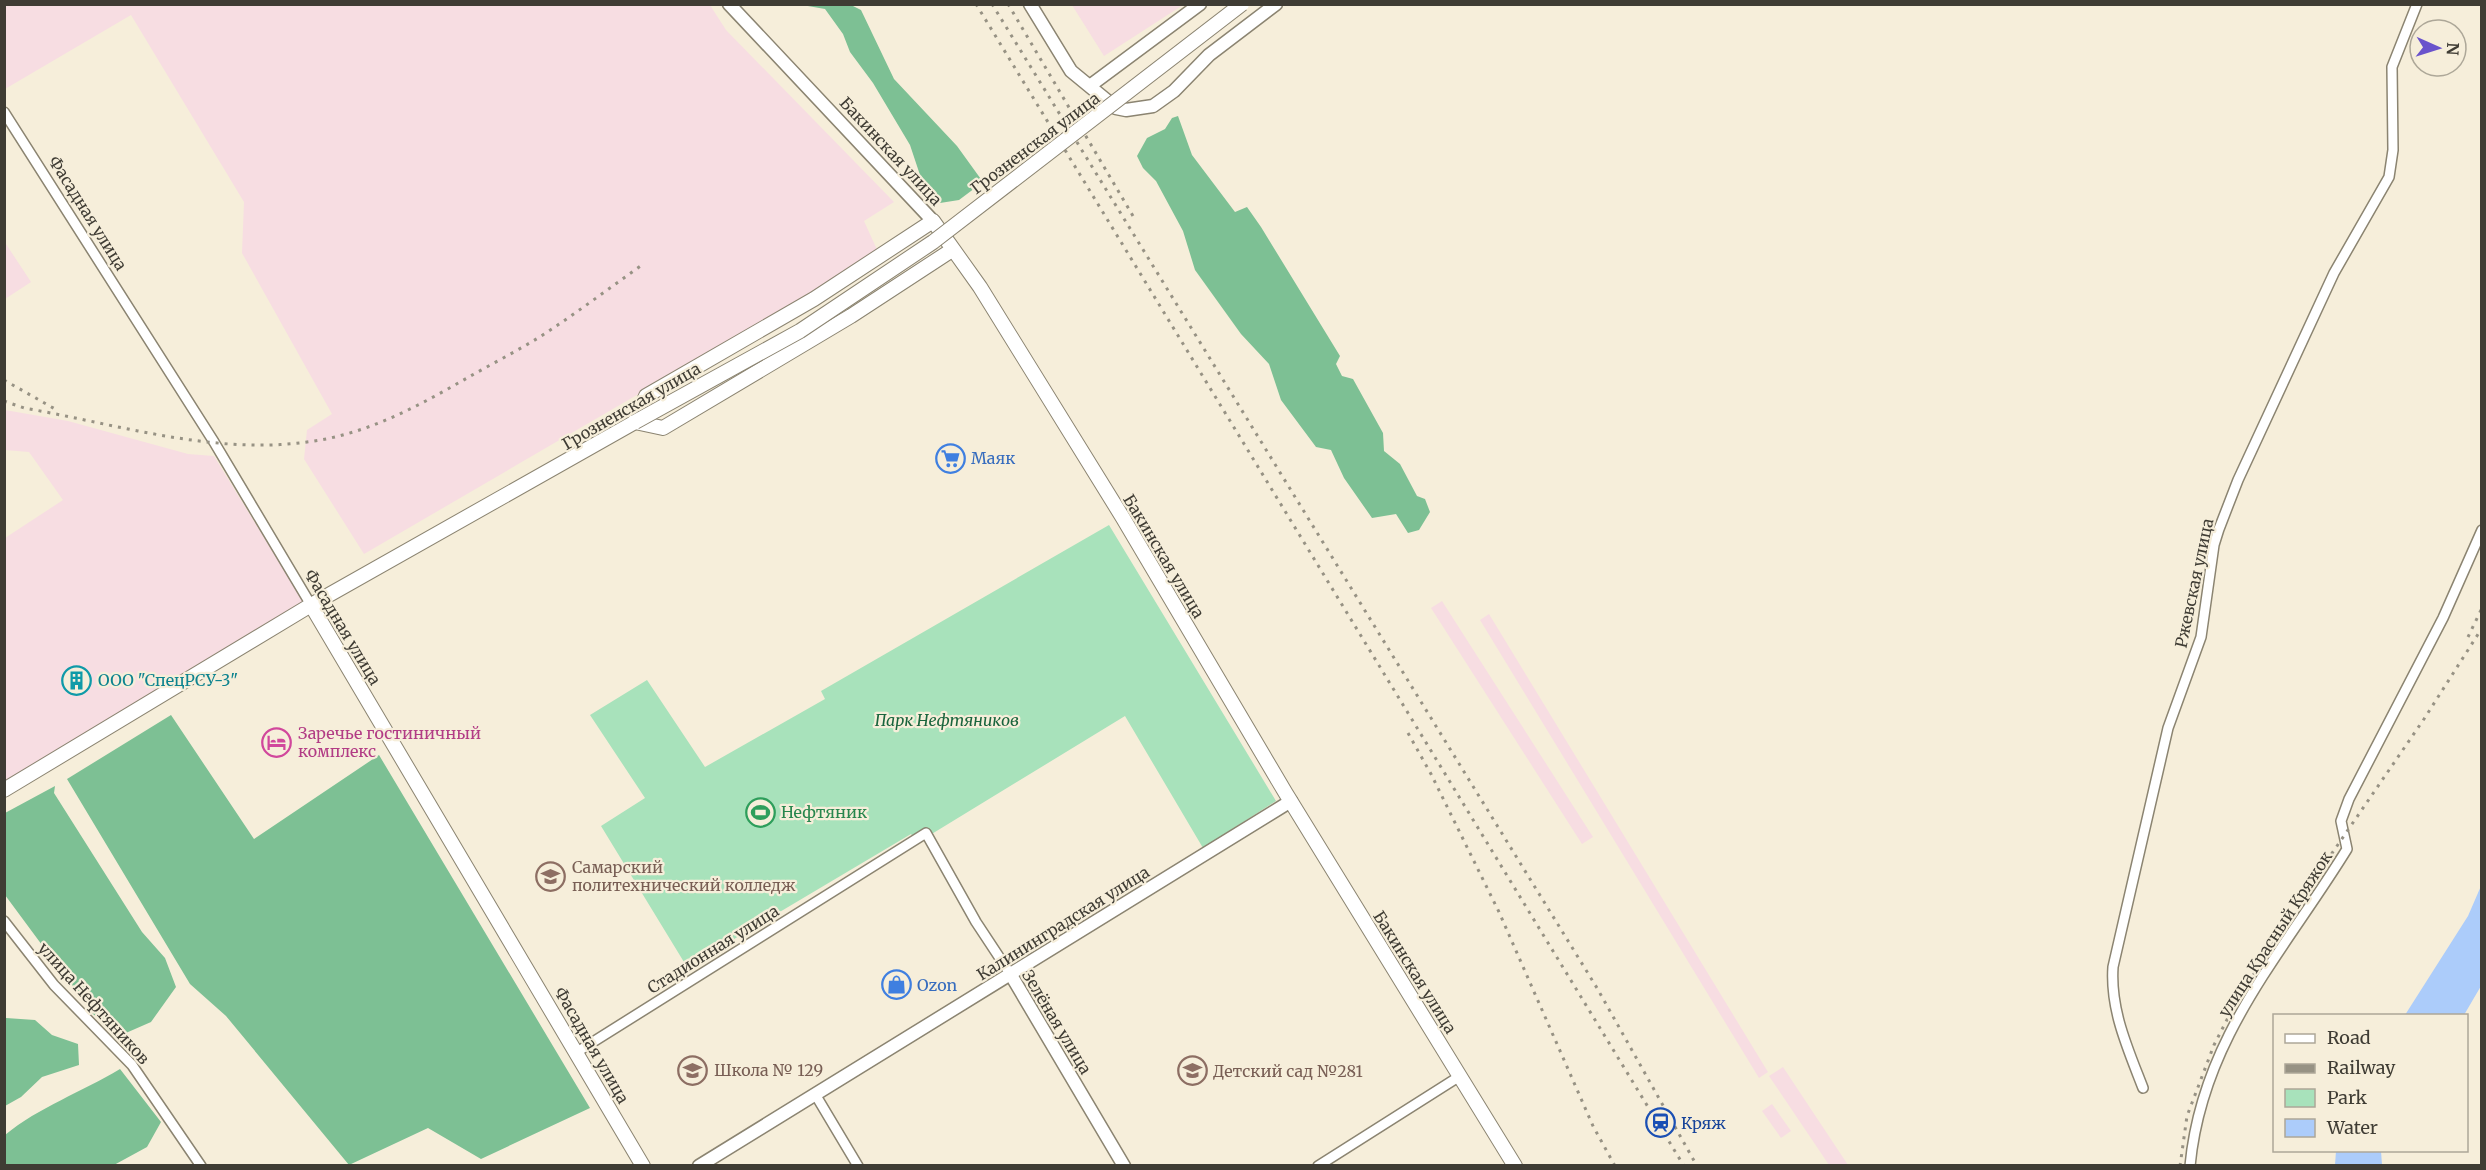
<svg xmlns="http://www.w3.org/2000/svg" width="2486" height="1170" viewBox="0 0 2486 1170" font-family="Merriweather,serif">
	<rect width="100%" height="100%" fill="#f6eeda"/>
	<g fill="#f7dde2">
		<path d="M4,5h706l16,25 168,172 -30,19 15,33 -515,300 -60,-95 3,-29 25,-16 -90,-161 2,-51 -113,-187 -126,74z"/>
		<path d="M1072,5h111l-79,51z"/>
		<path d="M4,241l27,41 -26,17h-1z"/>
		<path d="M5,410l63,11 120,33 26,2 90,147 -299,183v-248l58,-38 -34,-48 -24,-2z"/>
		<path d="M1442,601l151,236 -11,7 -151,-236z"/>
		<path d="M1489,614l279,458 -9,6 -279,-458z"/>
		<path d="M1783,1067l65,98h-19l-60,-89z"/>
		<path d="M1772,1104l19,27 -10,7 -19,-27z"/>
	</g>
	<path fill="#a8e2bb" d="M1109,525l167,276 -73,47 -78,-132 -208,127 -6,-9 -224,133 -86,-141 44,-28 -55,-83 57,-35 58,87 120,-68 -4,-8z"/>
	<g fill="#7dc094">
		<path d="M802,5h49l10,5 33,69 63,67 26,36 -24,18 -19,3 -17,-19 -13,-39 -37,-62 -23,-31 -7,-18 -18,-25z"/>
		<path d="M1178,116l14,39 43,57 12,-5 14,20 79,129 -4,8 6,12 11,3 30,54 1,18 16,13 17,32 8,3 5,13 -11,18 -11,3 -12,-19 -24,4 -28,-40 -13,-28 -15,-3 -35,-47 -12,-36 -28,-30 -46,-64 -12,-39 -27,-50 -13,-13 -6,-12 10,-18 18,-9 7,-11z"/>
		<path d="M171,715l83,124 125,-84 211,353 -109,51 -53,-31 -79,37 -123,-149 -36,-32 -123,-205z"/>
		<path d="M55,786l-1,7 88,139 23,26 11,29 -25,35 -32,14 -26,-22 -88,-119v-82z"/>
		<path d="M6,1018l29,2 17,15 26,9 1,21 -37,12 -21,20 -16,9z"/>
		<path d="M120,1069l41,53 -14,25 -33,18h-109v-30c34,-28 77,-43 115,-66z"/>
	</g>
	<g fill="#acccfa">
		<path d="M2481,886v100l-17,29h-59l63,-99z"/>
		<path d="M2336,1151h45l1,14h-47z"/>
	</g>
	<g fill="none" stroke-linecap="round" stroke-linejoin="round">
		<defs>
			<g id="minor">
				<path d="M4,112l210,330 97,163"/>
				<path d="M4,921l50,64 78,80 69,101"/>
				<path d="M577,1052l349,-219 50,89 35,53"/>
				<path d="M2143,1088c-15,-39 -33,-78 -30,-121l55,-239 33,-91 13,-92 5,-16 19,-49 96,-207 55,-96 4,-27 -1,-83 25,-63"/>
				<path d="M815,1094l43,72"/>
				<path d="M1318,1166l142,-90"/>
				<path d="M2190,1166c12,-128 93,-213 157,-317l-6,-28 8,-22 94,-181 39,-88"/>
			</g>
			<g id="tertiary">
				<path d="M729,4l204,217"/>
				<path d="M1030,4l41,67 45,37 10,2 27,-4 21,-15 35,-36 67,-51"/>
				<path d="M1091,85l109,-81"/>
				<path d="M1011,975l113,191"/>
				<path d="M699,1166l592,-365"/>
			</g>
			<g id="secondary">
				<path d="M635,422l11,-26 168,-97 119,-78 47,66 143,231 162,274 230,374"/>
				<path d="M635,422l28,6 188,-112 101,-66"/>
				<path d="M311,605l332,561"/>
				<path d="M4,790l307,-185 324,-183"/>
			</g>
		</defs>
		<use href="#minor" stroke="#8b8471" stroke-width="12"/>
		<use href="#tertiary" stroke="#8b8471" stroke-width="15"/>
		<use href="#secondary" stroke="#8b8471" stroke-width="16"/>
		<use href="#minor" stroke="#fff" stroke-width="9"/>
		<use href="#tertiary" stroke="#fff" stroke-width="12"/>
		<use href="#secondary" stroke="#fff" stroke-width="14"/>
		<g stroke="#979284" stroke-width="3" stroke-dasharray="3 6" stroke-linecap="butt">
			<path d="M976,4l708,1162"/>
			<path d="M992,4l605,984 100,178"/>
			<path d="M1008,4l125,212"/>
			<path d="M4,380l51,29"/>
			<path d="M4,401l20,7c92,16 189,47 283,34 58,-7 110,-35 160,-64 23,-13 48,-26 71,-40 36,-23 70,-49 104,-73"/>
			<path d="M2468,637l14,-29"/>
			<path d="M1408,733l23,41 68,138 94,214 22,40"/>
			<path d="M2180,1166l7,-50 27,-71 20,-39 66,-106 124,-181 58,-91"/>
		</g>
		<defs>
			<path id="secondary-bridge" d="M635,422l165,-91 133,-89 309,-238"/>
		</defs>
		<use href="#secondary-bridge" stroke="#8b8471" stroke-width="16" stroke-linecap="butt"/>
		<use href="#secondary-bridge" stroke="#fff" stroke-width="14"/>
	</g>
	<defs>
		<symbol id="supermarket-ring" viewBox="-11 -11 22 22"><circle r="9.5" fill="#f6eeda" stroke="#3f7fe0" stroke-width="1.5"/><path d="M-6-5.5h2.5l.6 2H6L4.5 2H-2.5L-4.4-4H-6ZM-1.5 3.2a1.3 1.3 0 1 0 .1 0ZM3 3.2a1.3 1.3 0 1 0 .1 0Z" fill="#3f7fe0"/></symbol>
		<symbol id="building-ring" viewBox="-11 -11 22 22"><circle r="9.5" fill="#f6eeda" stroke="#0f9aa8" stroke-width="1.5"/><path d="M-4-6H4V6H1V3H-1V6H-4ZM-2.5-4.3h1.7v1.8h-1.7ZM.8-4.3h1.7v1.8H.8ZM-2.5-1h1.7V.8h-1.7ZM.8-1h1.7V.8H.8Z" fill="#0f9aa8"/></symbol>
		<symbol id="hotel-ring" viewBox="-11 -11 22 22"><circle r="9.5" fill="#f6eeda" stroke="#d1479c" stroke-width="1.5"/><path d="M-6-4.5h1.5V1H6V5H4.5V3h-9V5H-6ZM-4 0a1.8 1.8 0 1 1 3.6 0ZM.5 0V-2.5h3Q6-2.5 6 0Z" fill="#d1479c"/></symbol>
		<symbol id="stadium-ring" viewBox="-11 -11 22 22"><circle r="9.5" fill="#f6eeda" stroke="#2e9e5b" stroke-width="1.5"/><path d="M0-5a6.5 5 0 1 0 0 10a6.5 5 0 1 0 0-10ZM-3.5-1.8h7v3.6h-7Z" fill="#2e9e5b"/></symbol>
		<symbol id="university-ring" viewBox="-11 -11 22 22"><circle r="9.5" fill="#f6eeda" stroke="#8d6e63" stroke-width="1.5"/><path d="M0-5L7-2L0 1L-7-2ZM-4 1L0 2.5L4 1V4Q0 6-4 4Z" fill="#8d6e63"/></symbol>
		<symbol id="shop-ring" viewBox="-11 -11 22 22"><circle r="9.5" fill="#f6eeda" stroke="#3f7fe0" stroke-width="1.5"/><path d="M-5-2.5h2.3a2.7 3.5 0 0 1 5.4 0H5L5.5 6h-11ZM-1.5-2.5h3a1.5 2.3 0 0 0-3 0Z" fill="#3f7fe0"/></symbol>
		<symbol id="school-ring" viewBox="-11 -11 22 22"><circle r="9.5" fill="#f6eeda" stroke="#8d6e63" stroke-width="1.5"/><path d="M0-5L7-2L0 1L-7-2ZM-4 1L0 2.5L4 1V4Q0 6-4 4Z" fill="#8d6e63"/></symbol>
		<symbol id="station-ring" viewBox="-11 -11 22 22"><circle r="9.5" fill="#f6eeda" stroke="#1a4fb4" stroke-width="1.5"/><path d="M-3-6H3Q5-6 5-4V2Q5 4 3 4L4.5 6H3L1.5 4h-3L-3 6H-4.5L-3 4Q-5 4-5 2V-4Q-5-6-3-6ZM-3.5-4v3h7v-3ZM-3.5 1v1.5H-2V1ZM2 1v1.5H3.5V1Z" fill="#1a4fb4"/></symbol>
	</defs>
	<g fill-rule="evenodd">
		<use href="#supermarket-ring" x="934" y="442" width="33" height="33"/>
		<use href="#building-ring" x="60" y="664" width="33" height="33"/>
		<use href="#hotel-ring" x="260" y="726" width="33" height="33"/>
		<use href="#stadium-ring" x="744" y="796" width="33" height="33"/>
		<use href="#university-ring" x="534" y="860" width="33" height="33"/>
		<use href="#shop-ring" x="880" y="968" width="33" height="33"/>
		<use href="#school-ring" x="676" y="1054" width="33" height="33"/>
		<use href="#school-ring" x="1176" y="1054" width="33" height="33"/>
		<use href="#station-ring" x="1644" y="1106" width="33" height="33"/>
	</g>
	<g text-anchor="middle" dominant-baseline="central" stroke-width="4.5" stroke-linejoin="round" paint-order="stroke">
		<g font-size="16" fill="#3f3c34" stroke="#f6eeda">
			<text transform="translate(1035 143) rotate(-37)">Грозненская улица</text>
			<text transform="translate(891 151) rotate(47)">Бакинская улица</text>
			<text transform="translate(88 213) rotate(58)">Фасадная улица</text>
			<text transform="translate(631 406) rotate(-30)">Грозненская улица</text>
			<text transform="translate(1164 556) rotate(59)">Бакинская улица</text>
			<text transform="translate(2194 583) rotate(-78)">Ржевская улица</text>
			<text transform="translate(343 627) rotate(59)">Фасадная улица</text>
			<text transform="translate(1063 923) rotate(-32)">Калининградская улица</text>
			<text transform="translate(2275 934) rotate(-57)">улица Красный Кряжок</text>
			<text transform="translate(713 949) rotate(-32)">Стадионная улица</text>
			<text transform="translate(1415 972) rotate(58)">Бакинская улица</text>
			<text transform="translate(94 1003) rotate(48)">улица Нефтяников</text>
			<text transform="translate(1057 1022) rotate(59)">Зелёная улица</text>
			<text transform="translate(592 1045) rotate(60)">Фасадная улица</text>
		</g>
		<g font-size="16" fill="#366cbe" stroke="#f6eeda" text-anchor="start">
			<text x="971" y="458">Маяк</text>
			<text x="917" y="985">Ozon</text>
		</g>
		<g font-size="16" fill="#0d838f" stroke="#f6eeda" text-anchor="start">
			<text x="98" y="680">ООО "СпецРСУ-3"</text>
		</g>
		<g font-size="16" font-style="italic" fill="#1a653d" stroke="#f6eeda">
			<text x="947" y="720">Парк Нефтяников</text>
		</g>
		<g font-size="16" fill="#b23c85" stroke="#f6eeda" text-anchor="start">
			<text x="298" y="733">Заречье гостиничный<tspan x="298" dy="18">комплекс</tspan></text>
		</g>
		<g font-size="16" fill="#27864d" stroke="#f6eeda" text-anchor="start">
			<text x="781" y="812">Нефтяник</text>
		</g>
		<g font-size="16" fill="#785e54" stroke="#f6eeda" text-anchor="start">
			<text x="572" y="867">Самарский<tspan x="572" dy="18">политехнический колледж</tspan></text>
			<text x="714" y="1070">Школа № 129</text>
			<text x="1213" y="1071">Детский сад №281</text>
		</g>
		<g font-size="16" fill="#164399" stroke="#f6eeda" text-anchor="start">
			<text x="1681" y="1123">Кряж</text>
		</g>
	</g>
	<rect width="2486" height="1170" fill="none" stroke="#3f3c34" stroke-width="12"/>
	<rect x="2273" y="1014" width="195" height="138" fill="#f6eeda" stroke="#ada798" stroke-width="1.5"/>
	<rect x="2285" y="1034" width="30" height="9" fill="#ffffff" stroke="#ada798" stroke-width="1.5"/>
	<text x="2327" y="1044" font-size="18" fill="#3f3c34">Road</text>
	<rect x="2285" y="1064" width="30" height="9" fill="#979284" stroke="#ada798" stroke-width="1.5"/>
	<text x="2327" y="1074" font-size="18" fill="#3f3c34">Railway</text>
	<rect x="2285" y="1089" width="30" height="18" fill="#a8e2bb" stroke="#ada798" stroke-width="1.5"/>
	<text x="2327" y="1104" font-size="18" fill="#3f3c34">Park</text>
	<rect x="2285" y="1119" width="30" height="18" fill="#acccfa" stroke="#ada798" stroke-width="1.5"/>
	<text x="2327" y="1134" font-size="18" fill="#3f3c34">Water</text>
	<g transform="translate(2438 48) rotate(93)"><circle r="28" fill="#f6eeda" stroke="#ada798" stroke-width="1.5"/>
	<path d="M0-4.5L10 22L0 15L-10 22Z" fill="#6a53cc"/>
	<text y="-9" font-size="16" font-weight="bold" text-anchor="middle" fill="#3f3c34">N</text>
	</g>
</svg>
